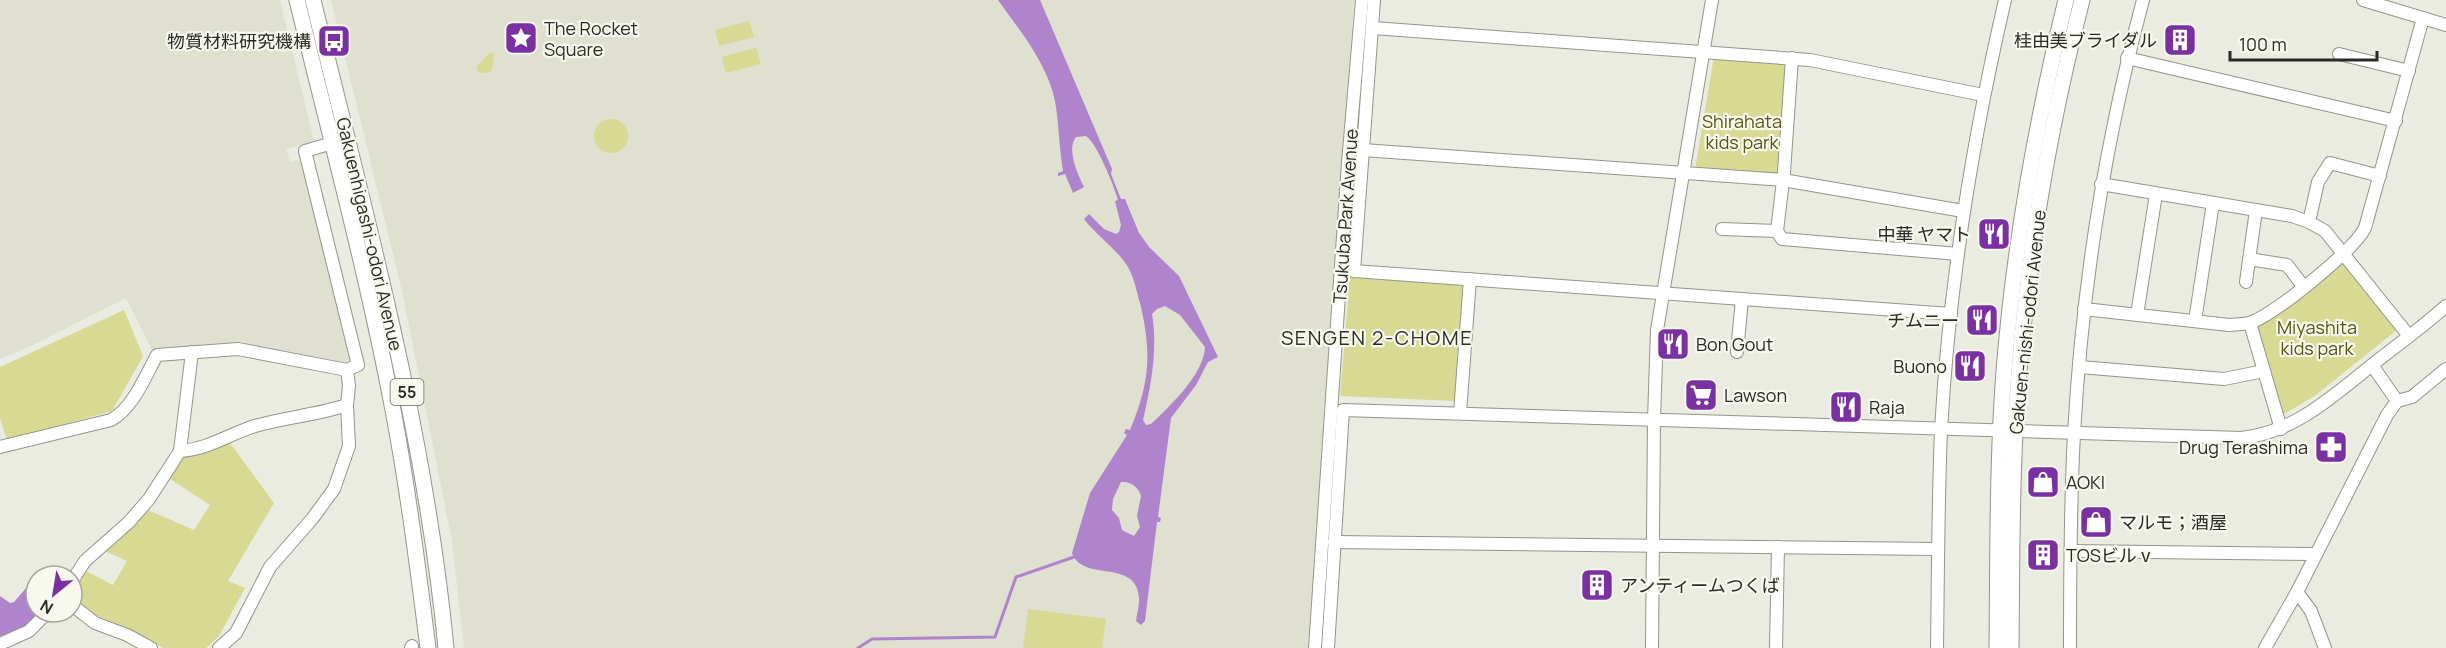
<svg xmlns="http://www.w3.org/2000/svg" width="2446" height="648" viewBox="0 0 2446 648" font-family="Manrope,'Noto Sans JP',sans-serif">
	<rect width="100%" height="100%" fill="#ebece1"/>
	<g fill="#dfe0cf">
		<path d="M0,0h280l34,141 -28,8 4,13 12,-3 50,196 -3,7 -6,3 -105,-20 -85,7 -27,-54 -95,48 -31,13z"/>
		<path d="M331,0h1023l-46,648h-844l-12,-107 -50,-250z"/>
	</g>
	<g fill="#d8d992">
		<path d="M749,21l5,16 -35,9 -4,-16z"/>
		<path d="M756,48l5,16 -35,9 -4,-16z"/>
		<path d="M489,53h4l1,4 -2,13 -4,3 -10,-1 -2,-5z"/>
		<path d="M1714,56l70,6 4,4 -7,104 -5,5 -81,-6z"/>
		<circle cx="611" cy="136" r="17"/>
		<path d="M2341,263h5l52,66 -82,66 -35,21 -26,-88 3,-5z"/>
		<path d="M1350,276l111,7 4,5 -9,113 -116,-5z"/>
		<path d="M124,310l19,46 -31,55 -105,29 -7,-22v-51z"/>
		<path d="M230,443l44,60 -46,78 17,7 -26,48 -13,12h-43l-33,-19 -35,-14 -23,-20 14,-24 27,14 14,-24 -22,-10 43,-41 46,20 16,-25 -40,-26 13,-24z"/>
		<path d="M1028,609l78,10 -4,29h-79z"/>
	</g>
	<g fill="#af84cc" fill-rule="evenodd">
		<path d="M998,0h42l72,169 -1,5 10,25h4l14,34 11,15 29,28 39,81 -10,5 -12,23 -25,33 -13,99 3,1 -1,4h-3l-12,99 -4,4 -5,-4c1,-8 4,-17 3,-24 -3,-39 -56,-14 -67,-44l18,-60 37,-58 -3,-2 2,-4 4,1c19,-46 22,-74 11,-123 -4,-13 -6,-28 -13,-40 -11,-18 -31,-31 -44,-48l5,-5 15,15 12,5 3,-2 2,-7 -6,-24 3,-1c-4,-14 -21,-57 -32,-64l-10,1c-10,12 2,38 8,50l-11,6 -8,-19 -7,2v-3l5,-2c-4,-23 -4,-47 -8,-70 -8,-38 -35,-70 -57,-101zM1165,306l15,9 25,32c-1,27 -35,59 -54,77l-5,1 -3,-5c8,-35 15,-70 9,-106l5,-5zM1121,482c9,-1 18,5 20,14l-4,20 3,11 -6,9 -12,-6 -3,-12 -7,-8 1,-11z"/>
		<path d="M36,584v28h4c-11,14 -23,20 -40,24v-40l10,7 4,-1 13,-15z"/>
	</g>
	<g fill="none" stroke-linecap="round" stroke-linejoin="round">
		<path stroke="#af84cc" stroke-width="3" d="M858,648l14,-9 123,-2 21,-60 58,-20"/>
		<defs>
			<g id="minor">
				<path d="M1374,0l-20,271 597,43"/>
				<path d="M2363,0l83,25"/>
				<path d="M1373,28l437,32 173,35"/>
				<path d="M2339,54l70,17"/>
				<path d="M1792,58l-8,114 -7,59 5,8 176,15"/>
				<path d="M2127,58l269,63"/>
				<path d="M1363,150l420,30 180,31"/>
				<path d="M2101,184l191,32 17,6 16,9 84,105"/>
				<path d="M2309,222l9,-40 12,-19 50,13"/>
				<path d="M1722,229l55,2"/>
				<path d="M2249,259l38,6 16,21"/>
				<path d="M2246,282l10,-72"/>
				<path d="M2084,309l145,16c7,-1 16,0 23,-3 24,-9 101,-71 113,-94l58,-210"/>
				<path d="M2137,315l19,-121"/>
				<path d="M2195,321l18,-118"/>
				<path d="M2250,323l31,106"/>
				<path d="M1737,352l5,-53"/>
				<path d="M2080,367l144,12 40,-8"/>
				<path d="M2397,401l15,-4 34,-28"/>
				<path d="M1460,413l10,-134"/>
				<path d="M0,447l111,-27c22,-12 34,-43 46,-65l81,-6 109,21 11,-5 -53,-214 34,-10"/>
				<path d="M180,451c29,-2 49,-17 75,-25 31,-9 62,-11 92,-21"/>
				<path d="M1334,542l604,7"/>
				<path d="M2071,551l243,3"/>
				<path d="M72,581l13,-20 44,-39 20,-23 31,-48 12,-99"/>
				<path d="M2297,592l14,19 14,37"/>
				<path d="M72,605l23,18 32,12 24,13"/>
				<path d="M0,644l29,-13 19,-19"/>
				<path d="M219,648l17,-15 34,-66 42,-48 22,-30 15,-43 -2,-41 2,-19 -2,-16"/>
				<path d="M411,648l1,-2"/>
				<path d="M1315,648l33,-485 14,-163"/>
				<path d="M1328,648l15,-238 898,28c54,-5 94,-44 136,-77 23,-18 47,-35 69,-55"/>
				<path d="M1652,648l2,-228 3,-90 55,-330"/>
				<path d="M1776,648l2,-101"/>
				<path d="M1937,648c1,-72 1,-145 4,-218 8,-145 31,-288 64,-430"/>
				<path d="M2070,648c0,-71 0,-142 4,-214 8,-146 31,-292 69,-434"/>
				<path d="M2265,648l32,-56 90,-177 10,-14 -25,-36"/>
			</g>
			<g id="major">
				<path d="M297,0c33,136 70,273 96,410 15,79 25,159 35,238"/>
				<path d="M313,0c52,214 112,428 133,648"/>
				<path d="M1997,648c1,-92 0,-185 7,-277 10,-125 32,-249 62,-371"/>
				<path d="M2011,648c1,-77 0,-155 5,-232 8,-140 31,-280 66,-416"/>
			</g>
		</defs>
		<use href="#minor" stroke="#94948a" stroke-width="14"/>
		<use href="#major" stroke="#94948a" stroke-width="17"/>
		<use href="#minor" stroke="#fff" stroke-width="12"/>
		<use href="#major" stroke="#fff" stroke-width="15"/>
	</g>
	<defs>
		<symbol id="sight-square" viewBox="-11 -11 22 22"><rect x="-9" y="-9" width="18" height="18" rx="4" fill="#7a30a3" stroke="#f8f9ee"/><path d="M0-6L1.8-2.2L6-1.7L2.9 1.2L3.7 5.4L0 3.3L-3.7 5.4L-2.9 1.2L-6-1.7L-1.8-2.2Z" fill="#fff"/></symbol>
		<symbol id="building-square" viewBox="-11 -11 22 22"><rect x="-9" y="-9" width="18" height="18" rx="4" fill="#7a30a3" stroke="#f8f9ee"/><path d="M-4-6H4V6H1V3H-1V6H-4ZM-2.5-4.3h1.7v1.8h-1.7ZM.8-4.3h1.7v1.8H.8ZM-2.5-1h1.7V.8h-1.7ZM.8-1h1.7V.8H.8Z" fill="#fff"/></symbol>
		<symbol id="bus-square" viewBox="-11 -11 22 22"><rect x="-9" y="-9" width="18" height="18" rx="4" fill="#7a30a3" stroke="#f8f9ee"/><path d="M-5-6H5V4H4V6H2V4H-2V6H-4V4H-5ZM-3.5-4V0h7V-4ZM-3.5 1.2v1.5H-2V1.2ZM2 1.2v1.5H3.5V1.2Z" fill="#fff"/></symbol>
		<symbol id="restaurant-square" viewBox="-11 -11 22 22"><rect x="-9" y="-9" width="18" height="18" rx="4" fill="#7a30a3" stroke="#f8f9ee"/><path d="M-5-6h1v4h1v-4h1v4h1v-4h1v5L-1.5 .5V6h-2V.5L-5-1ZM5-6V6H3V1.5H1.5Q1.5-4 5-6Z" fill="#fff"/></symbol>
		<symbol id="supermarket-square" viewBox="-11 -11 22 22"><rect x="-9" y="-9" width="18" height="18" rx="4" fill="#7a30a3" stroke="#f8f9ee"/><path d="M-6-5.5h2.5l.6 2H6L4.5 2H-2.5L-4.4-4H-6ZM-1.5 3.2a1.3 1.3 0 1 0 .1 0ZM3 3.2a1.3 1.3 0 1 0 .1 0Z" fill="#fff"/></symbol>
		<symbol id="pharmacy-square" viewBox="-11 -11 22 22"><rect x="-9" y="-9" width="18" height="18" rx="4" fill="#7a30a3" stroke="#f8f9ee"/><path d="M-2-6h4v4h4v4h-4v4h-4v-4h-4v-4h4Z" fill="#fff"/></symbol>
		<symbol id="shop-square" viewBox="-11 -11 22 22"><rect x="-9" y="-9" width="18" height="18" rx="4" fill="#7a30a3" stroke="#f8f9ee"/><path d="M-5-2.5h2.3a2.7 3.5 0 0 1 5.4 0H5L5.5 6h-11ZM-1.5-2.5h3a1.5 2.3 0 0 0-3 0Z" fill="#fff"/></symbol>
	</defs>
	<g fill-rule="evenodd">
		<use href="#sight-square" x="502" y="19" width="38" height="38"/>
		<use href="#building-square" x="2161" y="21" width="38" height="38"/>
		<use href="#bus-square" x="315" y="22" width="38" height="38"/>
		<use href="#restaurant-square" x="1975" y="215" width="38" height="38"/>
		<use href="#restaurant-square" x="1963" y="301" width="38" height="38"/>
		<use href="#restaurant-square" x="1654" y="325" width="38" height="38"/>
		<use href="#restaurant-square" x="1951" y="347" width="38" height="38"/>
		<use href="#supermarket-square" x="1682" y="376" width="38" height="38"/>
		<use href="#restaurant-square" x="1827" y="388" width="38" height="38"/>
		<use href="#pharmacy-square" x="2312" y="428" width="38" height="38"/>
		<use href="#shop-square" x="2024" y="463" width="38" height="38"/>
		<use href="#shop-square" x="2077" y="503" width="38" height="38"/>
		<use href="#building-square" x="2024" y="536" width="38" height="38"/>
		<use href="#building-square" x="1578" y="566" width="38" height="38"/>
	</g>
	<g text-anchor="middle" dominant-baseline="central" stroke-width="4.5" stroke-linejoin="round" paint-order="stroke">
		<rect fill="#f8f9ee" stroke="#686862" stroke-width="1.5" x="390.5" y="379" width="33" height="26" rx="4.5"/>
		<g font-size="16" font-weight="bold" fill="#2a2a26">
			<text x="407" y="392">55</text>
		</g>
		<g font-size="18" fill="#2a2a26" stroke="#f8f9ee" text-anchor="start">
			<text x="544" y="28">The Rocket<tspan x="544" dy="21">Square</tspan></text>
			<text x="2157" y="40" text-anchor="end">桂由美ブライダル</text>
			<text x="311" y="41" text-anchor="end">物質材料研究機構</text>
			<text x="1971" y="234" text-anchor="end">中華 ヤマト</text>
			<text x="1959" y="320" text-anchor="end">チムニー</text>
			<text x="1696" y="344">Bon Gout</text>
			<text x="1947" y="366" text-anchor="end">Buono</text>
			<text x="1724" y="395">Lawson</text>
			<text x="1869" y="407">Raja</text>
			<text x="2308" y="447" text-anchor="end">Drug Terashima</text>
			<text x="2066" y="482">AOKI</text>
			<text x="2119" y="522">マルモ；酒屋</text>
			<text x="2066" y="555">TOSビルⅴ</text>
			<text x="1620" y="585">アンティームつくば</text>
		</g>
		<g font-size="18" fill="#555411" stroke="#f8f9ee">
			<text x="1742" y="121">Shirahata<tspan x="1742" dy="21">kids park</tspan></text>
			<text x="2317" y="327">Miyashita<tspan x="2317" dy="21">kids park</tspan></text>
		</g>
		<g font-size="18" fill="#2a2a26" stroke="#f8f9ee">
			<text transform="translate(1345 216) rotate(-86)">Tsukuba Park Avenue</text>
			<text transform="translate(370 234) rotate(77)">Gakuenhigashi-odori Avenue</text>
			<text transform="translate(2027 322) rotate(-84)">Gakuen-nishi-odori Avenue</text>
		</g>
		<g font-size="20" letter-spacing="1.5" fill="#2e2e26" stroke="#f8f9ee">
			<text x="1377" y="337">SENGEN 2-CHOME</text>
		</g>
	</g>
	<g transform="translate(54 594) rotate(210)"><circle r="28" fill="#f8f9ee" stroke="#a6a69e" stroke-width="1.5"/>
	<path d="M0-4.5L10 22L0 15L-10 22Z" fill="#7a30a3"/>
	<text y="-9" font-size="16" font-weight="bold" text-anchor="middle" fill="#2a2a26">N</text>
	</g>
	<path d="M2230 51v9h147v-9" fill="none" stroke="#2a2a26" stroke-width="3"/>
	<text x="2239" y="51" font-size="18" fill="#2a2a26" stroke="#f8f9ee" stroke-width="4.5" paint-order="stroke">100 m</text>
</svg>
